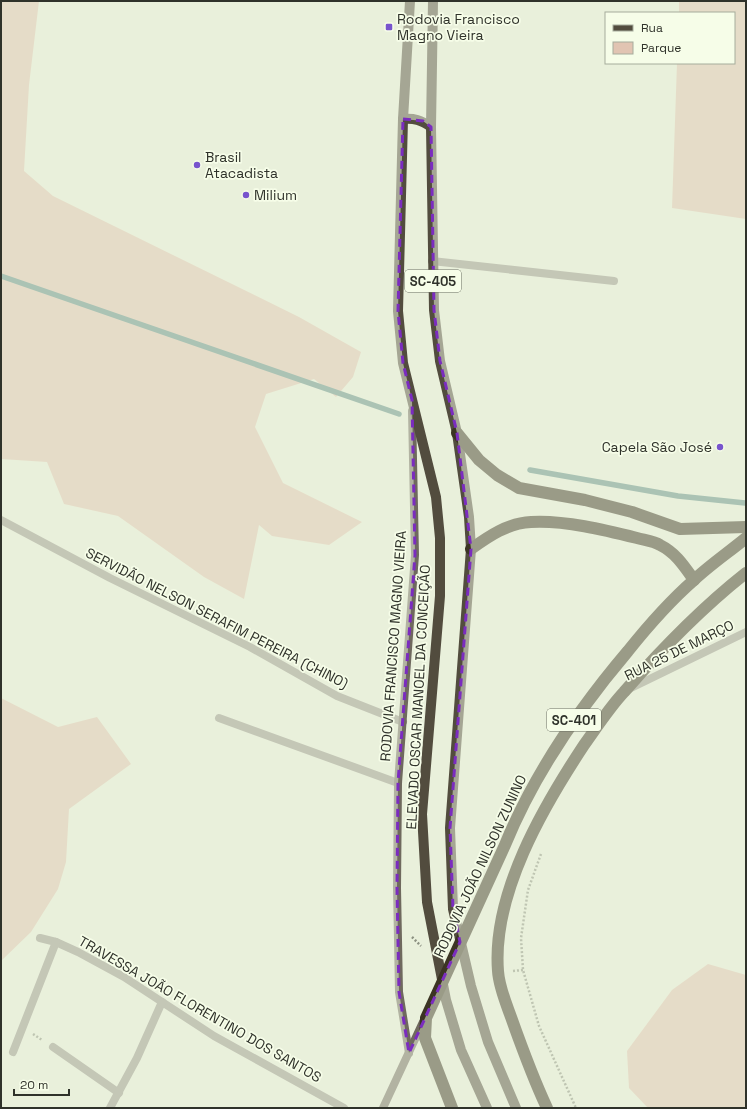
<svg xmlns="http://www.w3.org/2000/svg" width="747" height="1109" viewBox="0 0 747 1109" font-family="'Space Grotesk',sans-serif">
	<rect width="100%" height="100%" fill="#e9f0db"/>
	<g fill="#e1c4b2">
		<path d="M1,1h38l-10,84 -5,86 29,25 246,121 62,35 -8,25 -17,20 -22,-18 -48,15 -11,33 28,56 79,39 -33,23 -57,-9 -13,-11 -15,74 -40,-22 -86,-61 -54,-12 -17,-42 -46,-3z"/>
		<path d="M679,1h67v218l-74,-11 5,-145h57v-50h-55z"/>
		<path d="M1,698l57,29 39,-10 34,47 -62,45 -3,53 -8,27 -27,43 -30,29z"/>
		<path d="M708,964l38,11v133h-98l-19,-20 -2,-37 45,-61z"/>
	</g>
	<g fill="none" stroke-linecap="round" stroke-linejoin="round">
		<g stroke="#5f8c86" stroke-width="5.5">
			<path d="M1,276l398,138"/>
			<path d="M530,470l148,26 67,7"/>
		</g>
		<g stroke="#8c9182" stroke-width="2.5" stroke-dasharray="2 2" stroke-linecap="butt">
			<path d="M541,854l-13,36 -7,48 2,32 16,56 37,82"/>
			<path d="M412,937l9,9"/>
			<path d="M513,971l10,-1"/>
			<path d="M33,1034l9,6"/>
		</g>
		<g stroke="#97948b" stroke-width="8">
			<path d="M432,261l182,20"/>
			<path d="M1,520l109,58 140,69 87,49 66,26"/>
			<path d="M219,718l179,65"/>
			<path d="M40,938l16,4 22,10 46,25 90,59 130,72"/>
			<path d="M53,1047l66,46"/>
			<path d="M13,1052l43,-110"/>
			<path d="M110,1108l27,-50 25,-56"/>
		</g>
		<path stroke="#97948b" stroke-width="8" d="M629,689l117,-57"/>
		<g stroke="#6f695e" stroke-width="8">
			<path d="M409,1053l-10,-61 -2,-104 1,-105 17,-228 -3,-144"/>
			<path d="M383,1108l40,-86"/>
		</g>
		<g stroke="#524c3e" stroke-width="10">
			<path d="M410,1l-7,118 -5,192 5,52 33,134 4,41v58l-18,218 5,88 19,98 15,50 26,58"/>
			<path d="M433,1l-2,126 3,183 6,51 17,72 12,84 2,32 -21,279 3,81 18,77 17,56 28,66"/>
			<path d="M403,119c11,-1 18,1 28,8"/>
		</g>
		<g stroke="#3b3423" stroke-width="12">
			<path d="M457,433l22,27 18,15 22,13 66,12 47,12 48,17 66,-2"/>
			<path d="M471,549c18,-13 37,-26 60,-27 33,-2 74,8 106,16 7,2 17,3 23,7 16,8 24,21 34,35"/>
			<path d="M452,1108l-27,-70 1,-20 79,-173c29,-71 73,-135 123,-194 20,-25 42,-50 66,-71 16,-15 35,-28 52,-42"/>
			<path d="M547,1108c-14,-30 -25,-60 -36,-91 -5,-14 -12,-30 -13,-46 -6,-77 45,-164 86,-226 13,-18 25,-37 40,-53 36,-41 80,-86 122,-119"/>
		</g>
	</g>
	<path d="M0 0H747V1109H0ZM403,119l20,2 8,6 3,183 6,51 17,72 14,116 -21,279 3,81 7,33 -51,111 -10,-61 -2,-104 1,-105 17,-228 -3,-155 -9,-37 -5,-52z" fill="#e9f0db" fill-opacity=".55" fill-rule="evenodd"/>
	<path fill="none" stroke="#7b2cbf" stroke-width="3" stroke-dasharray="8 5" stroke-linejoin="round" d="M403,119l20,2 8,6 3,183 6,51 17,72 14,116 -21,279 3,81 7,33 -51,111 -10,-61 -2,-104 1,-105 17,-228 -3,-155 -9,-37 -5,-52z"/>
	<g fill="#7854cd" stroke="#f6fde8" stroke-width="1.5">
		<rect x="385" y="23" width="8" height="8" rx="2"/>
		<circle cx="197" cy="165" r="4"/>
		<circle cx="246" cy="195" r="4"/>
		<circle cx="720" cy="447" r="4"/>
	</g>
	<g text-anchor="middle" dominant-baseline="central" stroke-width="3.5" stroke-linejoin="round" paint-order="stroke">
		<g fill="#f6fde8" stroke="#6b6f63" stroke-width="1">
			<rect x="405" y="270" width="56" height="22" rx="3"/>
			<rect x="547" y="709" width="54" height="22" rx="3"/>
		</g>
		<g font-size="13" font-weight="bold" fill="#2f322a">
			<text x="433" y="281">SC-405</text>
			<text x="574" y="720">SC-401</text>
		</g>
		<g font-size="14" fill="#2f322a" stroke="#f6fde8" text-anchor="start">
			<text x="397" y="19">Rodovia Francisco<tspan x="397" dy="16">Magno Vieira</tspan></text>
			<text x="205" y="157">Brasil<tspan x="205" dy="16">Atacadista</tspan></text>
			<text x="254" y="195">Milium</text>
			<text x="712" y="447" text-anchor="end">Capela São José</text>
		</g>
		<g font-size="14" fill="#2f322a" stroke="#f6fde8">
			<text transform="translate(217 618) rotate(27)">SERVIDÃO NELSON SERAFIM PEREIRA (CHINO)</text>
			<text transform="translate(393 646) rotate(-86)">RODOVIA FRANCISCO MAGNO VIEIRA</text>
			<text transform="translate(679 650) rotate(-26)">RUA 25 DE MARÇO</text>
			<text transform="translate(418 697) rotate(-87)">ELEVADO OSCAR MANOEL DA CONCEIÇÃO</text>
			<text transform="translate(480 866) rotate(-65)">RODOVIA JOÃO NILSON ZUNINO</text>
			<text transform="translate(200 1009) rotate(30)">TRAVESSA JOÃO FLORENTINO DOS SANTOS</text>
		</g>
	</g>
	<rect width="747" height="1109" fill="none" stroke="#2f322a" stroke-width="4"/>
	<rect x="605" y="12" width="130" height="52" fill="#f6fde8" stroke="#a6ac9c"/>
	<rect x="613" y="25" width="20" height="6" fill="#524c3e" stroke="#a6ac9c"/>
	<text x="641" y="32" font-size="12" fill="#2f322a">Rua</text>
	<rect x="613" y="42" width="20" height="12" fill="#e1c4b2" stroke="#a6ac9c"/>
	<text x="641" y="52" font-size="12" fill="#2f322a">Parque</text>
	<path d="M14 1089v6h55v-6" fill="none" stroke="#2f322a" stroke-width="2"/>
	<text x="20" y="1089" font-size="12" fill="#2f322a" stroke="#f6fde8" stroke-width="3" paint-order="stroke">20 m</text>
</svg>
